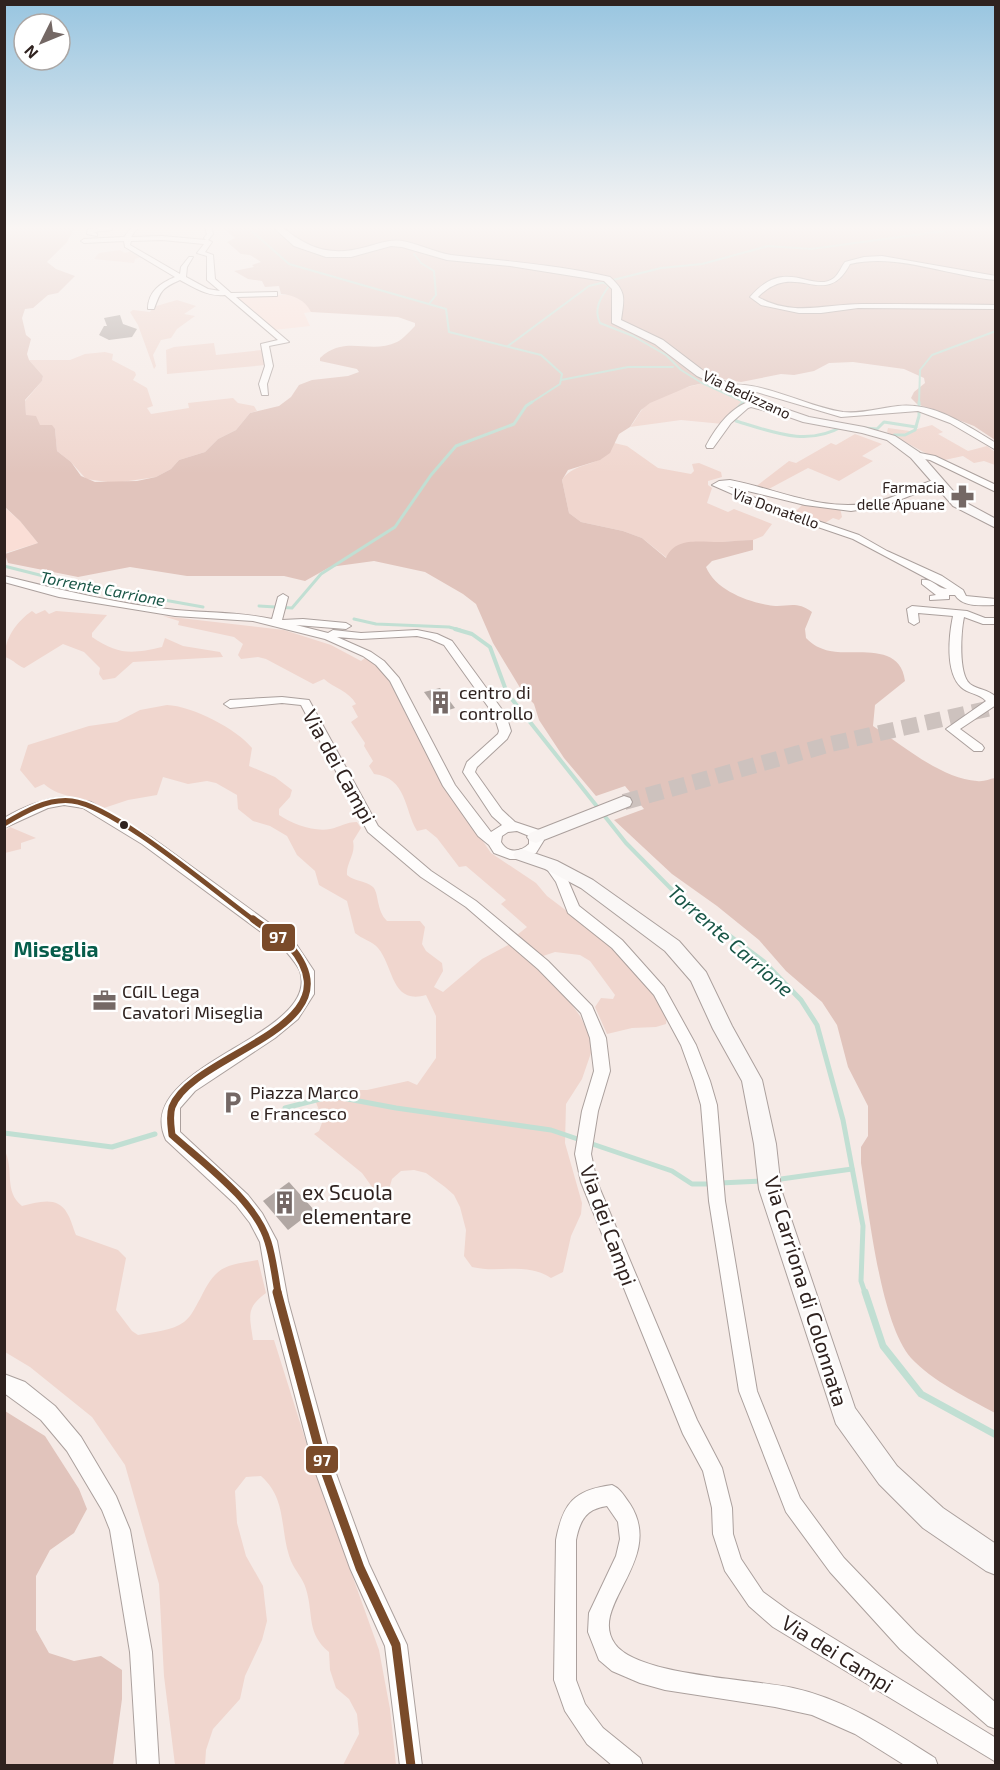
<svg xmlns="http://www.w3.org/2000/svg" width="1000" height="1770" viewBox="0 0 1000 1770" font-family="'Exo 2',sans-serif">
	<rect width="100%" height="100%" fill="#f5eae6"/>
	<g fill="#faded6">
		<path d="M236,295h59l16,13v4l-7,1 6,13 -36,4 -39,-33z"/>
		<path d="M4,507l16,14 18,22 -33,10z"/>
	</g>
	<g fill="#f0d6ce">
		<path d="M120,250l5,3 6,-2 10,6 -6,2 -1,4 -40,-4 5,-6z"/>
		<path d="M177,300l19,6 -12,8 11,2 -18,13 -6,9 -10,2 -8,15 3,11 -2,3 -16,-44 -8,-13 3,-2 17,2 3,-5z"/>
		<path d="M214,343l2,12 46,-5 4,15 -99,9 -1,-24 8,-3z"/>
		<path d="M105,352l8,2 -1,6 23,12 1,3 -3,5 14,8 6,18 -6,2 4,6 38,-6 -1,-5 45,-5 5,5 16,3 3,5 -7,2 -14,17 -18,9 -13,13 -26,8 -8,9 -15,8 -41,6 -29,-4 -15,-17 -14,-11 -2,-22 -15,-4 -14,-9 -1,-15 17,-20 1,-5 -14,-16h41l15,-6z"/>
		<path d="M708,382l41,18 -13,7 -13,17 -42,-4 -51,7c5,-5 7,-11 11,-16 10,-15 49,-25 67,-29z"/>
		<path d="M932,425l11,7 -5,2 30,17 19,-5 8,6v13l-11,-4 -10,2 -11,-7 -23,5 -53,-29 1,-4 22,3z"/>
		<path d="M855,434l27,10 -20,12 11,5 -34,20 -31,-13 -43,23 -11,-3 35,-27 7,2 35,-20 5,2z"/>
		<path d="M614,443l13,3 31,22 33,6 3,-3 -2,-7 7,-1 22,9 1,5 -14,4v4l4,3 -5,15 21,9 6,-3 38,15 -9,12 -10,4 -30,2 -56,16 -25,-20 -19,-7 -42,-9 -12,-9 -7,-33c13,-20 44,-12 52,-37z"/>
		<path d="M803,504l37,4 2,9 -3,3 -6,-2 -8,5 -31,-10z"/>
		<path d="M45,610l4,4 7,-3 51,4 -15,18v4c26,18 40,17 70,10l3,-9 18,8 37,6 3,5 -90,5 -18,16 -12,2 -4,-6 1,-6 -16,-16 -21,-8 -39,24c-6,-2 -10,-8 -19,-11 -1,-18 12,-36 27,-46l4,3z"/>
		<path d="M163,616l121,14 47,15 30,16 4,-3 15,10 7,9 48,94 56,82 45,30 11,13 66,50 35,38 19,30 -1,10 -10,3 -24,1 -25,6 -12,-27 6,-9 12,1 2,-4 -25,-34 -10,-6 -25,-3 -12,4 -26,-21 10,-8 -26,-23 5,-4 -40,-34 -7,1 -22,-29 -11,-9 -9,2c-13,-22 -10,-53 -43,-57l-5,-8 4,-5 -9,-15 1,-3 -14,-21 7,-5 -6,-11 4,-2c-7,-13 -22,-16 -32,-25l-11,5 -47,-25 -8,-2 -17,2 -3,-4 5,-11 -9,-7 -56,-12 1,-4z"/>
		<path d="M167,705c25,1 70,24 85,43l-3,18 26,11 17,13 -2,7 -11,12v6c13,9 35,17 51,14 10,-2 16,-7 27,-7l4,6 -8,13c3,14 -7,21 -6,34 8,7 18,5 26,12 6,6 3,23 14,34h33l5,6 -3,17 4,7 16,12 1,8 -9,16 9,5 39,-33 28,-15 54,50 16,22 8,16 4,18 -10,29 -16,25 -1,39 17,60 -1,11 -10,22 -8,36 -12,6c-27,-17 -50,-4 -79,-11l-8,-11 2,-26 -6,-23 -6,-12 -9,-8 -19,-14 -12,-3 -13,1 -9,8 -3,10 -9,9 -18,-25 -48,-39 5,-3 4,-11 -8,-20 4,-10h48l41,-9 9,4 19,-27v-42l-10,-21c-35,10 -32,-28 -48,-47 -6,-7 -16,-9 -23,-15l-8,-32 -28,-16 -4,-14 -18,-16 -10,-19 -17,-10 -17,-5 -15,-12 -1,-14 -21,-12 -9,-2 -19,3 -25,-7 -6,18 -29,5 -24,8c-18,-12 -44,-9 -60,-24l-9,4 -15,-18 8,-25 61,-19 28,-4 23,-12z"/>
		<path d="M10,827l26,11 -15,5v6l-16,4v-22z"/>
		<path d="M4,1149c11,20 -1,42 18,57 15,-3 35,-11 45,7 4,6 6,15 9,22l42,15 8,8 -10,52 16,21 6,4c14,-3 34,-4 46,-13 8,-6 11,-15 16,-23 16,-33 23,-33 58,-39l8,33c-21,15 -16,24 -13,47h21l45,143 60,167 11,59 6,56h-53l16,-31 -2,-20 -8,-15 -13,-11 -6,-18 -1,-18c-23,-19 -15,-37 -23,-63 -3,-11 -11,-18 -15,-28 -12,-31 -3,-61 -30,-85l-15,1 -11,14 2,32 9,33 17,30 4,35 -5,19 -17,36 -5,23 -27,30 -7,21 -1,15h-30l-11,-89 -5,-92 -34,-119 -33,-48 -62,-50 -25,-15z"/>
	</g>
	<g fill="#e1c4bc">
		<path d="M5,227h70l-8,15 -20,20 9,7 19,7 -17,17 -10,2 -15,13 -8,1 -3,9 4,17 5,4 -4,15 2,6 14,16 -1,5 -17,19 1,15 10,1 4,9h12l3,4 2,22 14,11 10,14 14,6 42,-1 19,-4 15,-8 8,-9 26,-8 13,-13 18,-9 14,-17 29,-7 12,-9 8,-12 13,-5 36,-4 11,-4 -2,-3 -37,-8v-3c25,-24 50,-3 77,-16 6,-3 13,-11 18,-16v-3l-17,-6 -87,-5c-6,-12 -17,-17 -30,-18l-2,-8 -14,1 -3,-6 -14,-2 -14,-8 20,-4 -2,-2 9,-3 -11,-7 -9,-1 -14,-12 8,-4 -14,-11h774v213l-21,-14 -57,-22 -6,-6 3,-6 11,-9 -1,-5 -20,-9 -51,-7 -24,1 -15,8 -20,4 -13,-1 -40,8 -19,-3 -32,7 -40,17 -9,7 -11,17 -11,7 -9,19 -10,7 -32,10 -6,10 7,33 12,9 42,9 19,7 24,20c10,-23 37,-15 57,-16 11,-1 20,-2 30,-2v10l-41,11 -6,6c9,22 39,34 62,38 18,4 26,-6 44,7l-7,17 1,9c7,7 14,11 24,13 26,5 70,-9 75,30l-30,24 -2,21c29,19 69,53 104,55 7,1 12,-2 18,-3v635c-26,-14 -64,-33 -84,-55 -31,-36 -42,-147 -50,-195v-16l7,-11v-30l-20,-39 -11,-42 -15,-23 -36,-31 -27,-31 -42,-34 -45,-32 -58,-54 30,-11 -19,-23 -29,10 -32,-38 -25,-38 -5,-16 -12,-13 -29,-48 -17,-39 -13,-10 -38,-22 -51,-11 -44,6 -25,14 -21,-5h-97l-57,-9 -52,10 -70,-14 -3,-9 33,-11 -18,-22 -15,-14z"/>
		<path d="M5,1411l40,25 34,53 8,20 -13,24 -24,17 -14,26v54l13,23 25,8 27,-5 21,14v29l-9,66h-108z"/>
	</g>
	<g fill="none" stroke-linecap="round" stroke-linejoin="round">
		<g stroke="#c1dfd3" stroke-width="2">
			<path d="M247,227l42,37 157,45 3,23 92,23 21,19 -2,10 -31,20"/>
			<path d="M414,254l7,9 13,8 2,24 -7,9"/>
			<path d="M604,283l5,3c-8,11 -16,23 -9,37l33,13 33,19 15,15 21,13 40,18v3"/>
			<path d="M508,346l81,-60 72,-18 41,-4 66,-18 43,3 133,-18 6,-4"/>
			<path d="M561,380l67,-13h45"/>
			<path d="M919,404l1,-34 12,-15 64,-24"/>
		</g>
		<g stroke="#c1dfd3" stroke-width="3">
			<path d="M743,402l-8,9 1,10c37,11 71,26 107,5"/>
			<path d="M863,428l14,1 7,-7 32,5"/>
			<path d="M894,435h11l10,-5 4,-14v-14"/>
			<path d="M4,566l71,18 128,23"/>
			<path d="M259,606l33,2 29,-34 74,-47 36,-52 25,-29 58,-22 12,-18 6,-4"/>
			<path d="M354,619l22,5 73,3 11,3"/>
		</g>
		<path stroke="#c1dfd3" stroke-width="4" d="M455,629l17,5 18,13 17,46 119,150 65,66 18,12"/>
		<g stroke="#c1dfd3" stroke-width="5">
			<path d="M707,919l57,43 37,38 16,25 26,95 20,106 -2,55 4,12"/>
			<path d="M285,1108l47,-12 64,12 155,22 121,41 20,13h19"/>
			<path d="M4,1133l108,14 43,-13"/>
			<path d="M774,1180l78,-11"/>
			<path d="M720,1183l42,-2"/>
		</g>
		<path stroke="#c1dfd3" stroke-width="7" d="M865,1292l18,54 38,48 75,41"/>
	</g>
	<g fill="#b1a7a3">
		<path d="M120,315l3,9 14,5 -5,8 -23,3 -10,-5 5,-9h3l-3,-8z"/>
		<path d="M440,688l15,20 -16,5 -15,-21z"/>
		<path d="M289,1182l25,28 -26,20 -25,-29z"/>
	</g>
	<g fill="none" stroke-linecap="round" stroke-linejoin="round">
		<path stroke="#cdc2be" stroke-width="16" stroke-dasharray="16 8" stroke-linecap="butt" d="M624,802l207,-58 165,-37"/>
		<defs>
			<g id="street">
				<path d="M110,227l2,3 -19,2 4,2v2l-10,-2 1,-5z"/>
				<path d="M132,227h6l-7,10 31,-1 44,4 -2,-2 3,-4 -2,-7h6l2,7 -5,6 4,2 -7,10 8,3 2,24 16,14 46,-1v4h-3l-38,1 53,45 -20,4 4,20 -6,18 1,11h-6l-3,-11 6,-18 -4,-22 17,-4 -53,-45c-17,2 -30,-7 -45,-15 -18,8 -19,10 -26,29h-6c0,-18 13,-26 27,-32l-50,-30 -1,-6 -40,2 -3,-2 3,-2 40,-2zM162,240l42,4 -7,9 10,3v24l13,11 -12,-2 -22,-12 1,-10 6,-10h-4l-8,10 -1,7 -50,-29 1,-4z"/>
				<path d="M882,256l114,20v4c-49,-4 -97,-27 -146,-16 -25,48 -54,-6 -92,33 35,20 68,7 104,7 44,0 89,0 134,1v4l-138,-1 -37,5h-22l-38,-8 -11,-8c36,-42 62,-3 84,-19 5,-4 7,-11 11,-16l19,-5z"/>
				<path d="M722,385c42,-5 81,21 121,27 19,2 37,-4 55,-6 37,-4 67,19 98,37v7l-46,-27 -32,-12 -77,6 -88,-26 -31,-2z"/>
				<path d="M748,402l45,12 -4,3 -38,-10 -3,1 -17,15 -18,25h-6l-1,-2c9,-17 23,-37 42,-44z"/>
				<path d="M915,452l20,4 61,29v7l-66,-32 -18,-3v-4z"/>
				<path d="M937,479l3,1v4l-56,22 -33,5 -46,-6 -78,-19 50,21 82,28 28,16 55,25 21,14 3,6 30,3v6c-13,0 -33,3 -41,-10h-6v4l-19,1v-4l6,-1 -14,-11v-4c11,-2 15,9 25,9l-94,-50 -82,-28 -59,-26 7,-4 11,-1c47,9 92,32 141,23 24,-4 44,-18 66,-24z"/>
				<path d="M4,576c57,14 114,28 172,34 32,3 64,2 96,9l6,-22 5,-3 5,3 -6,23 21,-1 43,4 5,3 -5,3 -50,-4 32,8 5,-3 28,3 56,-3 20,4 15,7 54,74 5,16 -4,8 -30,28 -2,5 27,38 13,12 24,8 5,10 -8,13 -15,6h-11l-16,-6 -5,-8 -11,-9 -35,-50 -53,-105 -14,-16 -13,-9 -38,-17 -72,-18 -78,-5 -116,-19 -55,-15zM417,636l13,3 14,6 50,70 5,16 -1,3 -31,28 -4,10 29,44 10,9 -11,7 -36,-47 -56,-107 -15,-17 -13,-9 -34,-15 24,2zM517,831l12,5v8c-9,9 -22,9 -28,-2l1,-6 6,-4z"/>
				<path d="M912,606l55,5 18,7h11v6h-13l-19,-7c-3,14 -6,57 6,67 8,6 18,5 26,13v8l-36,24 22,16 2,3 -2,3h-8l-28,-22 40,-28c-7,-8 -18,-7 -25,-14 -16,-15 -12,-52 -8,-71l-35,-3 1,9 -5,3 -5,-3 -2,-13z"/>
				<path d="M282,697l27,3 69,126 53,45 45,30 72,60 44,45 14,32 4,33 -12,40 -7,43 6,28 100,238 25,48 10,40 1,26 8,25 22,33 26,19 207,127v24l-223,-135 -24,-21 -24,-35 -12,-37 -1,-26 -9,-37 -20,-37 -102,-252 -6,-28 7,-43 12,-40 -4,-33 -9,-25 -43,-44 -72,-62 -45,-30 -53,-45 -67,-127 -19,-2 -52,5 -6,-4 6,-4z"/>
				<path d="M64,797l27,5 60,35 143,104 20,30v23l-16,25 -23,19 -80,53 -15,17v24l68,63 14,18 15,28 11,60 46,167 35,96 38,81 15,121h-22l-15,-120 -35,-78 -36,-100 -44,-167 -10,-59 -10,-19 -14,-18 -70,-65c-36,-75 156,-103 134,-169 -3,-7 -11,-16 -16,-22l-142,-105 -59,-36 -19,-3 -16,3 -44,20v-10c19,-11 38,-19 60,-21z"/>
				<path d="M551,860l5,2 11,16 12,28 43,34 42,47 32,58 14,36 7,24 8,96 32,190 43,107 44,60 72,75 80,70v26l-8,-3 -88,-77 -70,-77 -44,-60 -47,-121 -30,-190 -8,-96 -7,-24 -13,-36 -27,-50 -42,-47 -44,-35 -12,-31 -12,-17z"/>
				<path d="M4,1374l21,8 30,24 26,31 35,59 14,34 22,122 7,114h-22l-7,-114 -20,-122 -8,-20 -35,-59 -26,-31 -37,-27z"/>
				<path d="M612,1485c9,4 12,11 18,19 36,56 -43,102 -15,140 23,32 138,35 178,44 52,11 98,42 142,70l3,8h-32l-51,-32 -43,-19 -37,-8 -110,-17 -25,-7 -28,-12 -13,-11 -11,-28 1,-19 27,-57 4,-17 -2,-17 -11,-16c-21,3 -27,14 -31,34v140l9,24 18,24 37,30 3,8h-30l-26,-22 -22,-33 -11,-31 2,-140c7,-37 18,-50 56,-55z"/>
			</g>
			<g id="secondary">
				<path d="M273,227h9c27,22 49,30 84,20 12,-3 23,-8 36,-6 17,3 32,11 49,14 53,6 107,10 159,22 17,15 14,22 11,43l42,20 42,32 72,34 32,11 55,10 31,9 24,16 42,48 35,19v9l-43,-22 -42,-48 -24,-18 -25,-7 -59,-11 -34,-12 -72,-34 -42,-32 -43,-21v-34l-8,-8 -94,-15 -63,-6 -45,-13 -11,-1 -40,11h-25l-32,-11z"/>
				<path d="M624,796l6,2 2,4 -2,4 -94,37 -6,-2 -3,-4 3,-4z"/>
				<path d="M522,849l35,12 36,19 86,61 27,31 26,54 30,54 14,64 5,45 74,219 42,58 46,42 53,36v31l-10,-4 -63,-43 -44,-44 -43,-60 -77,-235 -5,-45 -12,-63 -29,-52 -22,-48 -26,-30 -84,-63 -36,-19 -29,-10 -3,-4 3,-4z"/>
			</g>
		</defs>
		<use href="#street" stroke="#aba09d" stroke-width="2"/>
		<use href="#secondary" stroke="#aba09d" stroke-width="2"/>
		<use href="#street" fill="#fefcfb" fill-rule="evenodd"/>
		<use href="#secondary" fill="#faf7f6" fill-rule="evenodd"/>
		<defs>
			<path id="bus-1-far2" d="M4,824c20,-12 44,-26 68,-23 43,5 143,91 183,120"/>
			<path id="bus-1-far1" d="M253,919c11,9 28,17 37,27 71,82 -97,106 -118,161 -3,9 -1,19 0,28 31,28 84,66 96,107 5,16 7,34 10,51"/>
			<path id="bus-1" d="M277,1292l47,176 36,100 36,77 15,121"/>
		</defs>
		<use href="#bus-1-far2" stroke="#fff" stroke-width="9"/>
		<use href="#bus-1-far1" stroke="#fff" stroke-width="11"/>
		<use href="#bus-1" stroke="#fff" stroke-width="14"/>
		<use href="#bus-1-far2" stroke="#7a4b2a" stroke-width="5"/>
		<use href="#bus-1-far1" stroke="#7a4b2a" stroke-width="7"/>
		<use href="#bus-1" stroke="#7a4b2a" stroke-width="9"/>
	</g>
	<linearGradient id="sky" x2="0" y2="1"><stop stop-color="#98c5e0"/><stop offset="0.48" stop-color="#faf6f4"/><stop offset="1" stop-color="#faf6f4" stop-opacity="0"/></linearGradient>
	<rect width="1000" height="474" fill="url(#sky)"/>
	<defs>
		<symbol id="pharmacy-bare" viewBox="-9 -9 18 18"><path d="M-2-6h4v4h4v4h-4v4h-4v-4h-4v-4h4Z" fill="#746865" stroke="#fff" stroke-width="2.5" paint-order="stroke"/></symbol>
		<symbol id="building-bare" viewBox="-9 -9 18 18"><path d="M-4-6H4V6H1V3H-1V6H-4ZM-2.5-4.3h1.7v1.8h-1.7ZM.8-4.3h1.7v1.8H.8ZM-2.5-1h1.7V.8h-1.7ZM.8-1h1.7V.8H.8Z" fill="#746865" stroke="#fff" stroke-width="2.5" paint-order="stroke"/></symbol>
		<symbol id="office-bare" viewBox="-9 -9 18 18"><path d="M-6-3h4V-5.5h4V-3h4V5H-6ZM-1-4.5V-3h2v-1.5ZM-6 0V1H6V0Z" fill="#746865" stroke="#fff" stroke-width="2.5" paint-order="stroke"/></symbol>
		<symbol id="parking-bare" viewBox="-9 -9 18 18"><path d="M-3.5-5.5H1a3.5 3.5 0 0 1 0 7H-1V5.5H-3.5ZM-1-3.4V-.6H.8a1.4 1.4 0 0 0 0-2.8Z" fill="#746865" stroke="#fff" stroke-width="2.5" paint-order="stroke"/></symbol>
	</defs>
	<g fill-rule="evenodd">
		<use href="#pharmacy-bare" x="946" y="480" width="33" height="33"/>
		<use href="#building-bare" x="424" y="686" width="33" height="33"/>
		<use href="#office-bare" x="88" y="984" width="33" height="33"/>
		<use href="#parking-bare" x="216" y="1086" width="33" height="33"/>
		<use href="#building-bare" x="268" y="1186" width="33" height="33"/>
	</g>
	<circle fill="#2f221f" stroke="#fff" stroke-width="2" cx="124" cy="825" r="5"/>
	<g text-anchor="middle" dominant-baseline="central" stroke-width="5" stroke-linejoin="round" paint-order="stroke">
		<g font-size="15" fill="#2f221f" stroke="#fff">
			<text transform="translate(747 394) rotate(25)">Via Bedizzano</text>
			<text transform="translate(776 508) rotate(20)">Via Donatello</text>
		</g>
		<g font-size="15" fill="#2f221f" stroke="#fff" text-anchor="end">
			<text x="945" y="487">Farmacia<tspan x="945" dy="17">delle Apuane</tspan></text>
		</g>
		<g font-size="16" font-style="italic" fill="#195647" stroke="#fff">
			<text transform="translate(103 588) rotate(11)">Torrente Carrione</text>
		</g>
		<g font-size="18" fill="#2f221f" stroke="#fff" text-anchor="start">
			<text x="459" y="692">centro di<tspan x="459" dy="21">controllo</tspan></text>
			<text x="122" y="991">CGIL Lega<tspan x="122" dy="21">Cavatori Miseglia</tspan></text>
			<text x="250" y="1092">Piazza Marco<tspan x="250" dy="21">e Francesco</tspan></text>
		</g>
		<g font-size="20" font-style="italic" fill="#195647" stroke="#fff">
			<text transform="translate(731 940) rotate(41)">Torrente Carrione</text>
		</g>
		<g font-size="21" fill="#2f221f" stroke="#fff">
			<text transform="translate(340 766) rotate(61)">Via dei Campi</text>
			<text transform="translate(609 1225) rotate(70)">Via dei Campi</text>
			<text transform="translate(807 1291) rotate(73)">Via Carriona di Colonnata</text>
			<text transform="translate(838 1653) rotate(32)">Via dei Campi</text>
		</g>
		<g font-size="21" font-weight="bold" fill="#065d4b" stroke="#fff">
			<text x="56" y="948">Miseglia</text>
		</g>
		<g font-size="21" fill="#2f221f" stroke="#fff" text-anchor="start">
			<text x="302" y="1191">ex Scuola<tspan x="302" dy="24">elementare</tspan></text>
		</g>
	</g>
	<g stroke="#fff" stroke-width="2">
		<rect x="261" y="923" width="35" height="29" rx="6" fill="#7a4b2a"/>
		<rect x="305" y="1445" width="34" height="29" rx="6" fill="#7a4b2a"/>
	</g>
	<g font-size="16" text-anchor="middle" font-weight="bold" fill="#fff">
		<text x="278" y="943">97</text>
		<text x="322" y="1466">97</text>
	</g>
	<rect width="1000" height="1770" fill="none" stroke="#2f221f" stroke-width="12"/>
	<g transform="translate(42 42) rotate(227)"><circle r="28" fill="#ffffff" stroke="#aca7a5" stroke-width="1.5"/>
	<path d="M0-4.5L10 22L0 15L-10 22Z" fill="#746865"/>
	<text y="-9" font-size="16" font-weight="bold" text-anchor="middle" fill="#2f221f">N</text>
	</g>
</svg>
